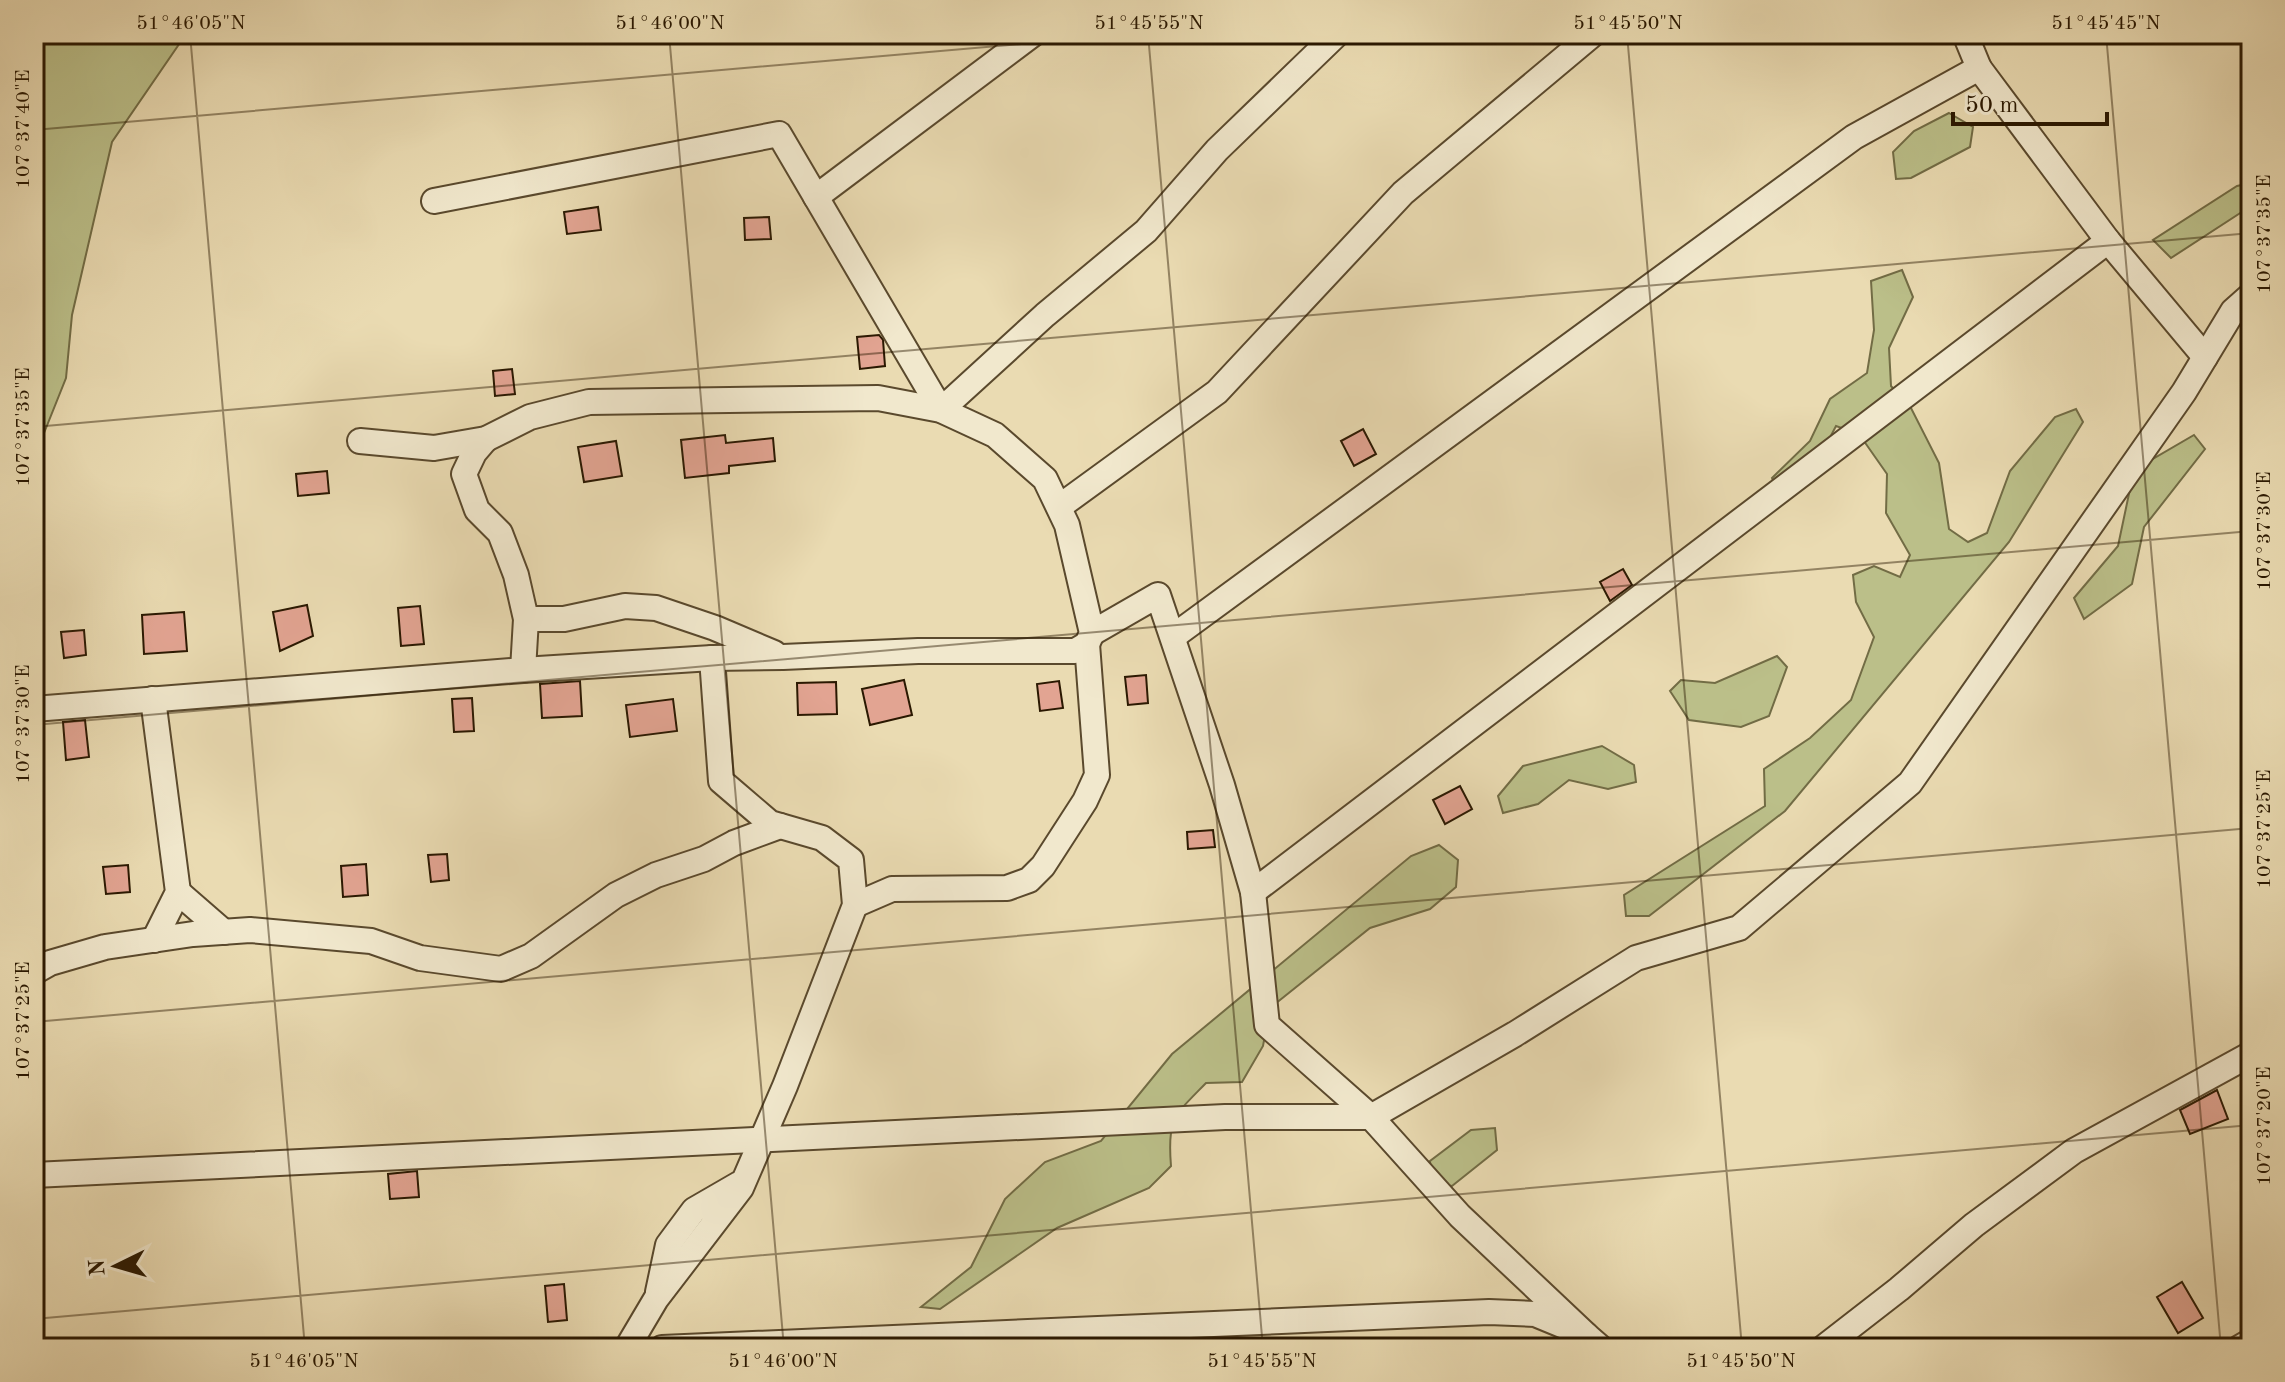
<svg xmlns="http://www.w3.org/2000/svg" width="2285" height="1382" viewBox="0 0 2285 1382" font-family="'Old Standard TT',serif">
	<rect width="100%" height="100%" fill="#eadbb2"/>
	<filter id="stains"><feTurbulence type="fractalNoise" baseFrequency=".0025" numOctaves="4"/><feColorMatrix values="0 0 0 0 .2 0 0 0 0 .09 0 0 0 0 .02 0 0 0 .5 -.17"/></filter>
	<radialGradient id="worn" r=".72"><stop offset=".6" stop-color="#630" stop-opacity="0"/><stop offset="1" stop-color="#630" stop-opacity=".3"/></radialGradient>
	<g fill="#bbbf89" stroke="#726c45" stroke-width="2">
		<path d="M34,34h152l-74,108 -40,173 -6,63 -32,80z"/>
		<path d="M1949,113l24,14 -3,20 -59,31 -15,1 -3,-27 21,-21z"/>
		<path d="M2251,183v23l-80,52 -18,-18 84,-54z"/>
		<path d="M1902,270l11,27 -24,51 2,38 20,22 28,55 10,66 19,13 19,-9 23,-62 45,-54 21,-8 7,13 -74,120 -224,269 -136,105h-23l-2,-21 141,-89 -1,-37 46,-31 41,-38 23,-63 -18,-35 -3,-27 21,-9 26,11 10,-22 -24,-42 1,-39 -28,-40 -23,-8 -33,63 -23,9 -8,-20 38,-37 20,-42 37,-26 7,-43 -3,-49z"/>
		<path d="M2194,435l11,14 -61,78 -12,57 -48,35 -10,-21 44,-52 16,-76z"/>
		<path d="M1777,656l10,11 -18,49 -28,11 -52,-7 -19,-29 11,-11 34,3z"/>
		<path d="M1602,746l32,19 2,17 -28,7 -39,-9 -31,24 -35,9 -5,-17 25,-30z"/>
		<path d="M1439,845l19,15 -2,27 -26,22 -60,19 -100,80 -7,38 -21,36 -36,1c-32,33 -39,35 -35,83l-22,22 -92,40 -117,81 -19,-2 50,-40 34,-68 40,-37 56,-21 71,-87 239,-198z"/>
		<path d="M1495,1128l2,22 -45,36 -20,-3 -2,-22 41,-31z"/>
	</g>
	<g fill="#e2a492" stroke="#2a1801" stroke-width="2">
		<path d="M598,207l3,23 -34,4 -3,-22z"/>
		<path d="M769,217l2,22 -26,1 -1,-22z"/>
		<path d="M879,335l4,5 2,26 -25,3 -3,-32z"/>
		<path d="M512,369l3,25 -20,2 -2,-25z"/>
		<path d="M1363,429l13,25 -22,12 -13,-25z"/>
		<path d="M725,435l1,8 47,-5 2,23 -46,5v7l-44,5 -4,-38z"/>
		<path d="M616,441l6,35 -38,6 -6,-35z"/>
		<path d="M327,471l2,22 -31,3 -2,-22z"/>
		<path d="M1623,569l9,16 -22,16 -10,-19z"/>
		<path d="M307,605l6,31 -33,15 -7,-39z"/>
		<path d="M420,606l4,38 -23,2 -3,-38z"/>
		<path d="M184,612l3,39 -43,3 -2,-39z"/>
		<path d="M84,630l2,25 -22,3 -3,-26z"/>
		<path d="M1146,675l2,28 -20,2 -3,-28z"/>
		<path d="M904,680l8,35 -42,10 -8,-36z"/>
		<path d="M580,681l2,35 -40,2 -2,-34z"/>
		<path d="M1059,681l4,27 -23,3 -3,-27z"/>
		<path d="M836,682l1,32 -39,1 -1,-32z"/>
		<path d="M472,698l2,33 -20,1 -2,-33z"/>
		<path d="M673,699l4,32 -47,6 -4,-32z"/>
		<path d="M85,720l4,37 -23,3 -3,-38z"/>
		<path d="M1460,786l12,23 -27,15 -12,-24z"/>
		<path d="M1213,830l2,17 -27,2 -1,-17z"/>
		<path d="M447,854l2,26 -18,2 -3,-27z"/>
		<path d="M366,864l2,31 -25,2 -2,-31z"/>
		<path d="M128,865l2,27 -24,2 -3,-27z"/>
		<path d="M2217,1090l11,29 -38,15 -10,-24z"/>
		<path d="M417,1171l2,26 -29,2 -2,-25z"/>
		<path d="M2182,1282l21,36 -25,15 -21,-36z"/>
		<path d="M564,1284l3,36 -19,2 -3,-36z"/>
	</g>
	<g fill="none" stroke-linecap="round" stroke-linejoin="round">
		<defs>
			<g id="minor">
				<path d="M1965,34l14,34"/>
				<path d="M816,197l217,-163"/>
				<path d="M434,201l345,-67 162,276 104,-95 101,-84 71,-81 120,-116"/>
				<path d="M486,439l-12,14 -10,21 13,36 23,23 16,42 10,44 -3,51"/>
				<path d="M1059,507l158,-115 186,-199 190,-159"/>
				<path d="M526,619h38l61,-13 31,2 59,20 59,25"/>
				<path d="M1092,633l66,-38 64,190 31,107 14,133 104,92 89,99 126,119"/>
				<path d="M1174,636l680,-499 125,-69 129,173 97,116"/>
				<path d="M153,699l25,193 -24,48"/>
				<path d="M34,709l489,-39 189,-12 71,-1 135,-6h157l12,-7 5,-11 -25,-108 -22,-46 -50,-44 -54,-25 -63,-12 -289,4 -59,15 -44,22 -52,9 -74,-7"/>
				<path d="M178,892l46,40"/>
				<path d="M1253,892l855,-651"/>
				<path d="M855,905l37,-16 115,-1 22,-8 14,-14 42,-65 12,-26 -10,-131"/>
				<path d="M34,972l16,-9 55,-16 88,-13 57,-4 121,11 49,17 81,11 30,-13 85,-61 40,-20 48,-16 30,-16 46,-17"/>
				<path d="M34,1175l1191,-58h146l144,-83 121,-76 103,-30 171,-145 274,-391 49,-81 18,-16"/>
				<path d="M658,1292l10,-47 26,-35 45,-26"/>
				<path d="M627,1348l29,-49 85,-111 44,-102 70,-181 -4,-45 -29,-22 -52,-15 -49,-42 -9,-123"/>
				<path d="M662,1348l827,-36 46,2 51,21 15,13"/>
				<path d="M1823,1348l76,-59 75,-64 100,-74 177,-97"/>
				<path d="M2239,1348l12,-7"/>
			</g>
		</defs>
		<use href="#minor" stroke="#5a492d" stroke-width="28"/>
		<use href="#minor" stroke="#f1e8cd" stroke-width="24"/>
	</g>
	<path fill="none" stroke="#2a1801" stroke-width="2" stroke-opacity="0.45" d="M190,34l115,1314M669,34l115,1314M1148,34l115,1314M1627,34l115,1314M2106,34l115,1314M34,130l1101,-96M34,427l2217,-194M34,725l2217,-194M34,1022l2217,-194M34,1319l2217,-194"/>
	<rect width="2285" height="1382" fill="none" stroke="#eadbb2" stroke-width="88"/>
	<g transform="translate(116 1266) rotate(265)" stroke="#f1e8cd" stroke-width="6" paint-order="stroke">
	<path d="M0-6L14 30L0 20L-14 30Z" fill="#2a1801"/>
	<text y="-12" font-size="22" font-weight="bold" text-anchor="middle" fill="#2a1801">N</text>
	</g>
	<path d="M1953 112v12h154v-12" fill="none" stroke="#2a1801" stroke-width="4"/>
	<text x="1965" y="112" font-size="24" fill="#2a1801" stroke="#f1e8cd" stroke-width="6" paint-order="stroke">50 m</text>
	<rect x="44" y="44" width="2197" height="1294" fill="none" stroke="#2a1801" stroke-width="3"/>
	<g font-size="20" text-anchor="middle" fill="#2a1801">
		<text x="191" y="29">51°46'05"N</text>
		<text x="670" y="29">51°46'00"N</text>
		<text x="1149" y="29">51°45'55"N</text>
		<text x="1628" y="29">51°45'50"N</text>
		<text x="2106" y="29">51°45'45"N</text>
		<text transform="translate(22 129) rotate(-90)" y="7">107°37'40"E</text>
		<text transform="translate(2263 234) rotate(-90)" y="7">107°37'35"E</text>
		<text transform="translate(22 427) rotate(-90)" y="7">107°37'35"E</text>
		<text transform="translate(2263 531) rotate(-90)" y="7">107°37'30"E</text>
		<text transform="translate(22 724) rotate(-90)" y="7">107°37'30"E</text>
		<text transform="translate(2263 829) rotate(-90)" y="7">107°37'25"E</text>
		<text transform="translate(22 1021) rotate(-90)" y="7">107°37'25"E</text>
		<text transform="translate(2263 1126) rotate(-90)" y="7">107°37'20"E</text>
		<text x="304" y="1367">51°46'05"N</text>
		<text x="783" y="1367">51°46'00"N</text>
		<text x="1262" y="1367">51°45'55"N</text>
		<text x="1741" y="1367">51°45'50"N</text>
	</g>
	<rect width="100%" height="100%" filter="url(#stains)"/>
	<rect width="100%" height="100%" fill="url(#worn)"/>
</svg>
